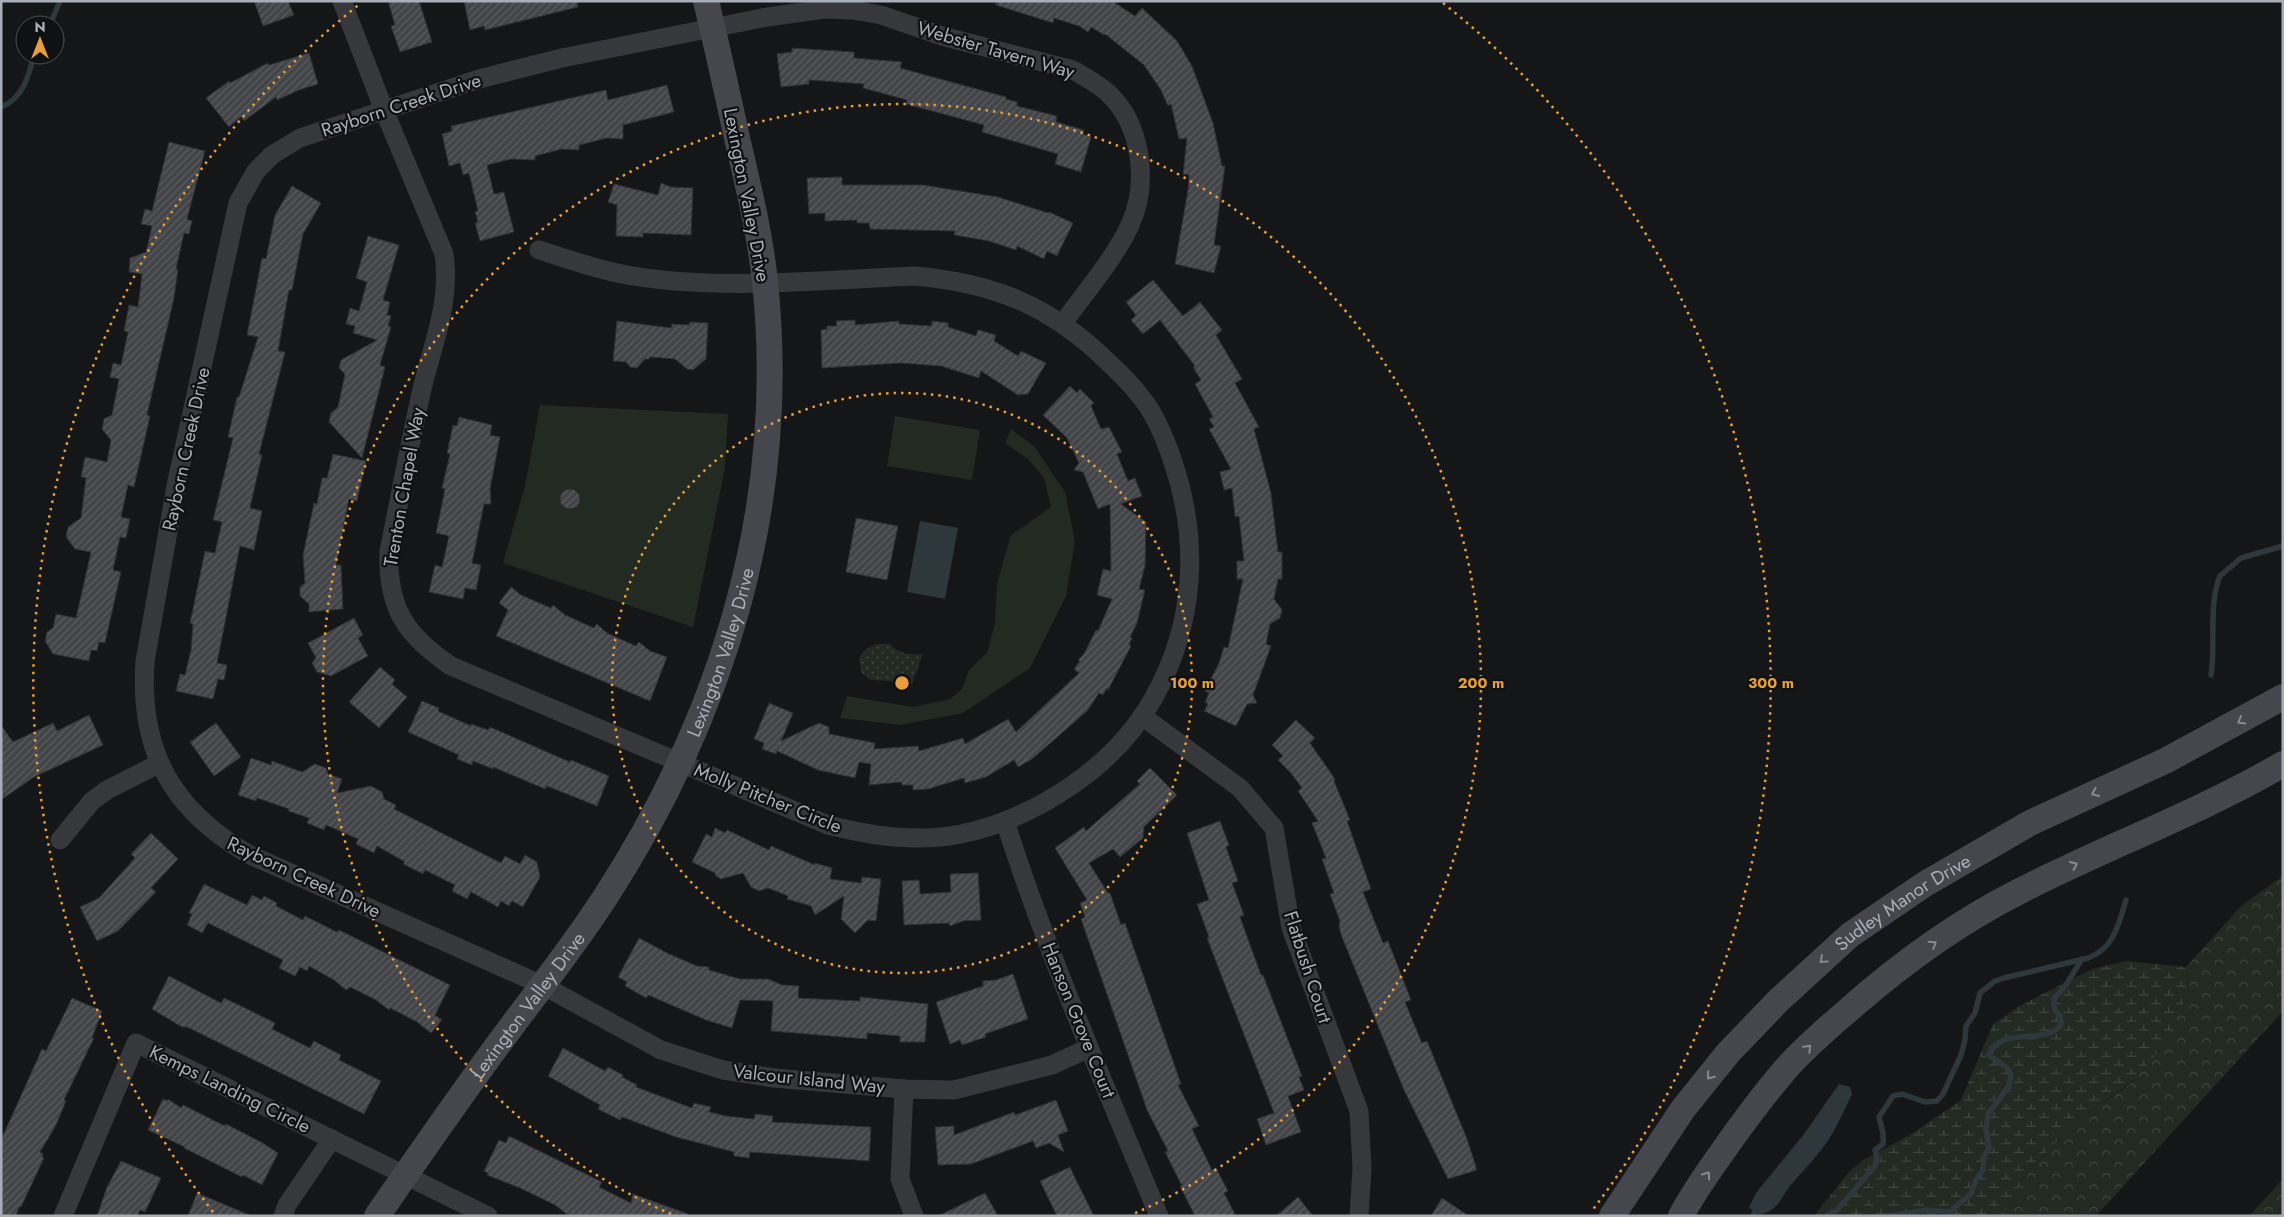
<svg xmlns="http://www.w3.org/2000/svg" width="2284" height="1217" viewBox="0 0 2284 1217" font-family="Jost,sans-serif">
	<defs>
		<pattern id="forest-crowns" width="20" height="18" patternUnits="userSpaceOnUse" patternTransform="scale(1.25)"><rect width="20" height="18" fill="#222a22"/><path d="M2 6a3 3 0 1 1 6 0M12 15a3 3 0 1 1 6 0" fill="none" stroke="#3f4640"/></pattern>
		<pattern id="wetland-marsh" width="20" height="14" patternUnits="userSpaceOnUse" patternTransform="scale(1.25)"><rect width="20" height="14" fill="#222a22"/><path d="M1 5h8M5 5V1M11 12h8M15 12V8" fill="none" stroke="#3f4640"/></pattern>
		<pattern id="park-dots" width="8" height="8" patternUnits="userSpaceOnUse" patternTransform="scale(1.25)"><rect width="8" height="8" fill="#222a22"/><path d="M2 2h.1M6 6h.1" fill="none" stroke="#3f4640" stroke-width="1.8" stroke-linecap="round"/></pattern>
		<pattern id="building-hatch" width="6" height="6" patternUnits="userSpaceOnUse" patternTransform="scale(1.25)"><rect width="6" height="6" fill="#424447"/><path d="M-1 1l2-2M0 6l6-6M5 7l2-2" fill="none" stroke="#5a5c5f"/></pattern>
	</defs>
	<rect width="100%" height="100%" fill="#151617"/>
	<g fill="#222a22">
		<path d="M540,405l188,9 -3,53 -32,160 -190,-64 22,-77z"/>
		<path d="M895,416l85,14 -8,50 -85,-14z"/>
		<path d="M1011,429l23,17 31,46 10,49 -9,55 -36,72 -67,45 -63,12 -60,-7 7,-22 66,11 37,-8 12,-10 7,-19 18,-17 8,-30 2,-39 14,-49 40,-28 -7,-29 -16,-19 -23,-16z"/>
	</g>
	<g fill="url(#forest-crowns)">
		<path d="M2283,876v135l-187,205h-93l28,-48 48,-49 54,-37 56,-93 -3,-22 55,-61z"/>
		<path d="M2283,1179v37h-34z"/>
	</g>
	<path fill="url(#wetland-marsh)" d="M2126,961l60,6 3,22 -21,51 -36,42 -53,37 -48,49 -28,48h-189l35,-44 14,-12 50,-27 48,-33 32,-76 28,-19 71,-36z"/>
	<path fill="url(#park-dots)" d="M876,644h14c8,10 21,11 33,10l-13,35 -19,-8 -20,-1 -10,-8 -2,-14 7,-9z"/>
	<g fill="#2e373c">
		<path d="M920,521l38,7 -13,71 -38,-7z"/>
		<path d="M1839,1084l11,3 2,7c-9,19 -17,38 -30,55 -10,13 -22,25 -33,38 -7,10 -12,24 -27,27 -6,1 -9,-3 -13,-7l7,-14 48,-59z"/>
	</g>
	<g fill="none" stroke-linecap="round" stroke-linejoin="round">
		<g stroke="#2e373c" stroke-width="5.5">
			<path d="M50,25l10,-24"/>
			<path d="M1,107c22,-8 28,-32 33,-52"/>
			<path d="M2211,675c5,-31 -3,-70 9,-99l21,-18 42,-12"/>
			<path d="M1753,1216l2,-4"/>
			<path d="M1826,1216l11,-6 38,-44 2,-8 -2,-8 8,-6c2,-11 -2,-17 -4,-27l14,-21 9,-2 23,8 12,-1 6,-7 18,-39 4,-15 1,-14 9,-13 5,-20 15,-12 9,-3 84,-20c26,-9 31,-35 38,-58"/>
			<path d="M1888,1216l39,-6 22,2 22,-18 5,-14 7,-10 1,-14 5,-8 -3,-19 2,-15 21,-28 2,-12 -4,-6 -18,-13c12,-30 55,-9 72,-30l-1,-10 -5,-5 -1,-12 10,-10 18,-29"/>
		</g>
	</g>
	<g fill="url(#building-hatch)" stroke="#303033">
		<path d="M254,1h34l6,14 -31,11z"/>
		<path d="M388,1h31l13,41 -32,10 -9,-26 4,-1z"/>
		<path d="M464,1h113l1,6 -93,23 -1,-4 -14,4z"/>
		<path d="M996,1h116l23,15 7,-8 35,33 15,25 21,57 9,43h3l-11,79 7,1 -7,27 -39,-9 13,-74 1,-15 -6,-1 4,-36 -8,1 -8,-35 -3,2 -7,-16 -17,-25 -39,-31 -1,1 -13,-8 -3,5 -9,-6 -25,-8 -1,5 -57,-18z"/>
		<path d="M792,48l62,4v6l48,4 -2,6 106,29v2l11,3v4l40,10 -1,6 28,8 -1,4 8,3 -10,35 -26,-8 3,-10 -76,-22 2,-7 -78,-21 1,-4 -44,-12 1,-4 -55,-4v4l-28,3 -4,-33 15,-2z"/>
		<path d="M309,53l9,31 -19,6 -22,10 -1,-3 -32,24 -3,-4 -12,10 -23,-29 23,-17 1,2 38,-20 1,2z"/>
		<path d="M667,85l7,27 -51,13v14l-16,-1 -28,7v5l-17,-1 -27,7v4l-24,-1 -24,6 7,29 10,-2 10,40 -34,9 -5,-18 3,-1 -3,-10 3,-1 -9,-38 -6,2 -3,-12 -11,3 -7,-32 10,-3 -1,-5 155,-36 2,10z"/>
		<path d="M169,142l36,9 -18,68 5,2 -3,13 -5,-1 -8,36h2l-4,29 -27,117 3,1 -9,40 -7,31 -6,-2 -7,32 9,2 -4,19 -6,-1 -7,33 8,2 -16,71 -6,-1 -2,9 -6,-1 -2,11 -36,-7 -8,-13 2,-9 6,-4 3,-14 20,4 15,-66 -16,-3 -9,-12 2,-10 13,-9 5,-40 -5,-1 4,-20 22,5 4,-22 -9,-11 2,-10 8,-4 7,-36 -9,-2 3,-14 8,2 7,-33 -4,-1 5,-26 9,2 4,-33 -13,-2 1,-14 16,-6 6,-26 -11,-2 4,-15 7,2z"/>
		<path d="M842,177v8h81l75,12 50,16 1,-1 24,11 -16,33 -10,-5 -3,8 -27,-13 -1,4 -27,-9 -35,-6 1,-4 -85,-2 -1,-6h-12v-3l-32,1v-8l-16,1 -2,-36z"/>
		<path d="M661,183l10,4 22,1 -2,47 -48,-2v4l-27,-1 1,-31 -9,-3 6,-18 44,11z"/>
		<path d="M292,186l29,17 -18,31 -11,56h-3l-11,61 7,1 -26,102 3,1 -12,53 12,3 -8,39 -14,-4 -23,117 10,2 -3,15 -6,-1 -5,20 -37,-8 4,-17 5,1 6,-25 2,-26 -3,-1 15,-72 10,2 7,-31 -9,-2 20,-82 -5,-1 9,-40h2l19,-60 -11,-2 15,-77 4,1 9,-44z"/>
		<path d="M368,236l31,9 -16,55 7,2 -3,13 4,1 -3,10 3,1 -11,38 5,2 -23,91 -33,-36 2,-9 7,-6 7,-33 -6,-6 2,-8 36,-20 -24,-7 2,-7 -9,-2 4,-16 9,3 8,-29 -11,-4z"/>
		<path d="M1153,280l30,36 17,-14 22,28 -6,5 26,44 -7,4 24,44 -5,2 17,64 7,59h4v27h-4l-4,20 8,11 -2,8 -10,6 -4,20 5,2 -18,49 4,8 -10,1 -11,22 -32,-15 4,-7 -3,-2 4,-9 -4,-2 14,-28 5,-16 4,1 15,-69h-6v-18h7l-5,-45 -4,1 -3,-29 -8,2 -4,-18 11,-3 -22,-40 5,-2 -5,-8 4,-2 -18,-33 6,-4 -8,-13 2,-1 -35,-46 -17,14 -12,-14 5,-5 -10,-13z"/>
		<path d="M855,320v5l44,-4v3l33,2v-5l16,2v4l28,9 2,-6 18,5 -2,6 24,15 3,-5 25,12 -18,31 -10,1 -37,-24 -2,7 -38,-12 -40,-3 -79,5 -1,-38 6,-1v-3h10l-1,-5z"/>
		<path d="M617,321l54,7 1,-4 17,1 1,-3 18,1 -2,36 -13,11 -6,-1 -12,-10 -25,-2 -1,2h-4l-8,9 -7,-1 -4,-5 -13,-1z"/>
		<path d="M1070,386l7,7 3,-4 14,14 -3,3 10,23 8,-2 13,25 -5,2 11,27 7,-3 7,18 -21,8 25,18 -1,44 -6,23 6,1 -8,33 -7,14 2,1 -3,6 2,2 -23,44 -1,-2 -4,7 -4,-2 -12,18 -55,48 -14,8 -4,-7 -28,17 -21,6 -1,-5 -36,11 -15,1v-5h-11l-1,-3 -32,3 2,-21 -12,-2 -4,16 -37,-8 -41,-19 -1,3 -14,-5 2,-6 -10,-4 15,-36 24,10 -12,28 38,-18 10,4v7l46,9 -1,6 44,-3 1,5 44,-13 2,6 43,-25 8,13 63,-59 -5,-4 6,-8 -2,-1 6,-6 12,-24 2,1 14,-32 -15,-4 6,-26 8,2 -1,-67 -12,5 -15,-37 -9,-2 5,-7 -12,-25 -24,-23z"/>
		<path d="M459,417l33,8 -2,10 10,2 -10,52 1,15h-7l-12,59 9,2 -5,25 -11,-2 -2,11 -34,-7 6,-27 7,2 7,-31 -13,-3 9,-44 -3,-1 8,-34 -3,-1 6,-28 4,1z"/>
		<path d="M333,454l33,7 -9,40 -8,-2 -13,66h5l2,44 -34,3v-8l-9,-8v-9l5,-4 -2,-28 11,-52 3,1 5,-26h5z"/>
		<circle cx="570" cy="499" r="10"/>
		<path d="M856,518l42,8 -11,54 -41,-8z"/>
		<path d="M511,587l10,8 30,13 2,-3 12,10 29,13 3,-4 10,9 29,13 3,-4 11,9 17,6 -17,44 -154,-65 12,-26 -9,-7z"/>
		<path d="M354,618l9,17 -5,3 10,18 -37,20 -14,-4 -5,-9 4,-5 -8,-15z"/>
		<path d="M380,667l15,13 -3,4 15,13 -28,31 -30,-26z"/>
		<path d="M422,701l17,7 -1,3 33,15v-2l17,6 2,-3 80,35 1,-2 38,16 -12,30 -50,-20 -2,3 -52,-22v2l-20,-8 -1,4 -15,-6 2,-4 -51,-23z"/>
		<path d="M89,715l14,30 -69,32 -33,23v-75l12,17 40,-19 4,8z"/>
		<path d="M1296,720l19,18 -5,5 25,36 -1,2 16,39 -3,1 24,68 -8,3 20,51 5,-2 23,59 -6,2 17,41 5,-2 40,98 10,31 -29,9 -44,-89 -62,-153 -3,-10 1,-6 -10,-27 4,-1 -12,-34 4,-1 -14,-35 6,-2 -20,-30 4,-3 -12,-16 -12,-12 5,-4 -11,-11z"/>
		<path d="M216,723l25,34 -27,19 -24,-34z"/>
		<path d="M251,758l20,7 1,-4 30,11 13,-8 11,4 2,6 14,5 -5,14 34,-7 11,6 2,7 12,6 -2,4 107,54 4,-7 15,8 5,-9 12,7 3,15 -17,30 -11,-6 -3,5 -8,-5 -3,6 -27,-15 -4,7 -15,-8 3,-6 -30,-15 -2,4 -20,-10 2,-2 -28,-16 -3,7 -18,-9 2,-5 -32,-14 -2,5 -17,-7 2,-5 -21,-7 1,-2 -32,-11 -1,3 -18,-6z"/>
		<path d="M1150,768l27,27 -33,32 -1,11 -23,19 -7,-8 -24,14 19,30h2l11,32 4,-2 56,161 -3,1 21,41 -7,3 20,41 4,-2 12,23 -4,2 12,23h-41l-15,-30h2l-17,-34 3,-1 -21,-41 -66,-191 4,-2 -5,-14 7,-3 -32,-52 29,-21 2,4 54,-47 -3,-3z"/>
		<path d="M1220,821l9,24 -3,2 12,34 -6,2 12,32 -4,2 21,58h2l39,101 -3,1 5,13 -16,6 13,36 -35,13 -9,-26 17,-6 -67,-175 2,-1 -12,-33 12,-4 -22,-67z"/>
		<path d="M715,828l10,5 2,-3 42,20 2,-4 44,19v-2l17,5 -2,11 31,4 1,-6 19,2 -5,42 -8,-1 -13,13 -14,-14 3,-23 -29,19 -4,-9 -24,-7 1,-3 -20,-8 -9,3 -8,-4 -8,-14 -22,6 -5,-3 -1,-3 -23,-11 14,-28 6,3z"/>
		<path d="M151,833l27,26 -27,29 5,4 -38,39 -21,10 -17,-34 19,-9 36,-40 -4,-4z"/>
		<path d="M978,873l3,47 -18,1 -13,5 -1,-3 -45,2 -2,-44 17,-1 1,14 31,-2 -1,-18z"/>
		<path d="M204,884l43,21 5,-10 10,5 2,-4 13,7 -1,3 27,14 2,-4 32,16 2,-2 111,55 -15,30 7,5 -11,13 -14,-11 -27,-14 -1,2 -13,-10 -26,-13 -4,3 -12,-10 -25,-14 -2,5 -7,-4 -5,9 -16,-8 4,-8 -75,-37 -6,10 -15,-8 5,-11 -3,-1z"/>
		<path d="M639,938l28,15 30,13 12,1v3l31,9h28l14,6 17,1 -1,12 62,3v-4l68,7 -3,38h-25v-6l-33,-3v6l-96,-8 2,-30 -33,-1 -8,28 -26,-8 -58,-25 -2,3 -21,-12 2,-4 -9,-5z"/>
		<path d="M1013,974l15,45 -43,15 1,3 -24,8 -2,-5 -10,4 -14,-42 47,-16v-5l13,-1z"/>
		<path d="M169,976l52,27 3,-5 17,8 34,17 -3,6 38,19 4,-7 27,14 -2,5 42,21 -17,33 -177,-87h-5l-30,-18z"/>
		<path d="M72,998l30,13 -10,27h2l-30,62 2,1 -10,24 -16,27 3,2 -1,3 2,1 -23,49h-2l-3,9h-15v-76l41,-91 4,2z"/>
		<path d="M563,1048l42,23 3,-4 15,8 -1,2 15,8 -1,2 56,21 2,-5 17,4 -2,5 17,4 28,3 1,-5 18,2 -1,6 99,5 -2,34 -119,-9 -1,6 -15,-2v-4l-58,-15 -54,-20 -2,3 -22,-11 2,-4 -52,-29z"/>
		<path d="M163,1099l4,2 1,-2 13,9 2,-3 42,21 1,-2 35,18 17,11 -16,32 -19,-10 -1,2 -58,-29 1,-1 -37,-17z"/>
		<path d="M1056,1100l12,31 -10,4 6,17 -15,-9 -13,5 -3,-7 -62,23 -33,1 -3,-38 19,-1v9l60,-23 1,3z"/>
		<path d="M509,1136l93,46 -3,5 32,16 2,-9 55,20v2l-120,-1 -13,-10 -35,-17 -33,-13 1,-2 -4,-2 15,-31 7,3z"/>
		<path d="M121,1161l40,17 -16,34 -5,-2 -3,6h-40l10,-29z"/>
		<path d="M1070,1167l6,13 18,36h-37l-17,-35z"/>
		<path d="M197,1193l55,23h-64z"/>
		<path d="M985,1193l13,23h-60z"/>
		<path d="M1298,1197l15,19h-37z"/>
		<path d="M1442,1198l27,18h-38z"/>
	</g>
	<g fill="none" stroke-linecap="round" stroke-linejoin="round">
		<g stroke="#37383c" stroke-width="19">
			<path d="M342,1l42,109 60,144c7,48 -11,89 -22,135 -12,54 -22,108 -33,162 -2,56 16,84 62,115l377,159c44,11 88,18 133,9 75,-16 154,-67 192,-135 42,-74 47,-157 20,-237 -7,-21 -16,-44 -29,-61 -10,-14 -23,-27 -36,-39 -57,-56 -114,-79 -193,-86 -91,4 -199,15 -288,-1 -30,-5 -59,-16 -88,-25"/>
			<path d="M1063,323c21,-29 52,-65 67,-98 19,-42 12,-100 -22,-132 -11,-10 -23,-16 -35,-23l-131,-34 -61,-21 -28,-5 -28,-1 -58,8 -205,41 -83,21 -179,59 -28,17 -16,16 -18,32 -61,278 -32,180c-6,89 26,148 103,193l294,131 119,65 62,20 51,8 130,11 50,1 98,-25 37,-17"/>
			<path d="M1142,716l98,72 34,40 17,100 68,183 3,57 -3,48"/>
			<path d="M1005,821c43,135 100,264 154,395"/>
			<path d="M60,840l32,-39 15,-11 53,-27"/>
			<path d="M904,1089l-4,90 14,37"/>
			<path d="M63,1216l73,-173 352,173"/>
			<path d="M283,1216l4,-11 45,-66"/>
		</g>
		<g stroke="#45474c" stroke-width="26">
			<path id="s1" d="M377,1216c41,-59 81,-117 123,-174 36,-49 74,-96 106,-146 119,-184 182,-395 159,-614 -5,-49 -17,-97 -28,-144 -10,-46 -20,-92 -31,-137"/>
			<path id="s2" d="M1612,1216l71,-107 45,-56 50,-52 72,-66 75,-51 105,-61 135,-62 118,-64"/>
			<path d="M1681,1216c12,-23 27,-44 42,-65 19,-27 39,-54 61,-80 18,-21 40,-40 61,-58 54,-48 113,-91 177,-123 86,-44 177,-77 261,-126"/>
		</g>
	</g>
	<defs><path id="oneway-chevron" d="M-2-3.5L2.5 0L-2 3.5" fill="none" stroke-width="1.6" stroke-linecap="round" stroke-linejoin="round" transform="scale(1.25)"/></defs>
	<g stroke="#858a92">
		<use href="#oneway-chevron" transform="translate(2241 721) rotate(150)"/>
		<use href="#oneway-chevron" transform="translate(2095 793) rotate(155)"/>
		<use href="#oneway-chevron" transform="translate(2074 865) rotate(-24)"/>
		<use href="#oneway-chevron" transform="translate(1933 944) rotate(-33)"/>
		<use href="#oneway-chevron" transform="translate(1823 960) rotate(138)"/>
		<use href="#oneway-chevron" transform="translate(1808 1048) rotate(-45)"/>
		<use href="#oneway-chevron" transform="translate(1710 1076) rotate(129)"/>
		<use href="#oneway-chevron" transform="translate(1707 1175) rotate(-55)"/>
	</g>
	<g fill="none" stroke="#e9a03c" stroke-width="2.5" stroke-dasharray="2.5 5">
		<circle cx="902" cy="683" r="290"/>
		<path d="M671 1214A579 579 0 1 1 1133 1214"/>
		<path d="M213 1212A869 869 0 0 1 361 3M1443 3A869 869 0 0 1 1591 1212"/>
	</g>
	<g text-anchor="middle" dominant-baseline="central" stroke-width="4.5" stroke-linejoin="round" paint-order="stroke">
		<g font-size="19" fill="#a8aeb7" stroke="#101112">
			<text transform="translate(996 50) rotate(16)">Webster Tavern Way</text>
			<text transform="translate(401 105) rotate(-18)">Rayborn Creek Drive</text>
			<text transform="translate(747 195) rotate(79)">Lexington Valley Drive</text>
			<text transform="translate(186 449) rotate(-78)">Rayborn Creek Drive</text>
			<text transform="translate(404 487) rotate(-80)">Trenton Chapel Way</text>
			<text stroke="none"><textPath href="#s1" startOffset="664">Lexington Valley Drive</textPath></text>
			<text transform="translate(768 798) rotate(22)">Molly Pitcher Circle</text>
			<text transform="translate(304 877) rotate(25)">Rayborn Creek Drive</text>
			<text stroke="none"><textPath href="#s2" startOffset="432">Sudley Manor Drive</textPath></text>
			<text transform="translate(1308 967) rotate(72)">Flatbush Court</text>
			<text stroke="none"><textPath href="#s1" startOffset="259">Lexington Valley Drive</textPath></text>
			<text transform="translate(1079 1020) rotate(68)">Hanson Grove Court</text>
			<text transform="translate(809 1079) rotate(6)">Valcour Island Way</text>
			<text transform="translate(230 1089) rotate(26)">Kemps Landing Circle</text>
		</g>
	</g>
	<circle cx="902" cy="683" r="8" fill="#e9a03c" stroke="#101112" stroke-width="2.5"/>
	<g font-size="15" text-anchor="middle" font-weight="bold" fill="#e9a03c" stroke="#101112" stroke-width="4.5" stroke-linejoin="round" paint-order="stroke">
		<text x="1192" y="688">100 m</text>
		<text x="1481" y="688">200 m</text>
		<text x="1771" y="688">300 m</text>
	</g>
	<rect width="2284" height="1217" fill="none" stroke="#a8aeb7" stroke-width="5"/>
	<g transform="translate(40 40)"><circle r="24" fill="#101112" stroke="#4d5054"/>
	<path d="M0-4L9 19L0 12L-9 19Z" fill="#e9a03c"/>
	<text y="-8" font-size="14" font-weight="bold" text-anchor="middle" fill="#a8aeb7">N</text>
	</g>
</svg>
